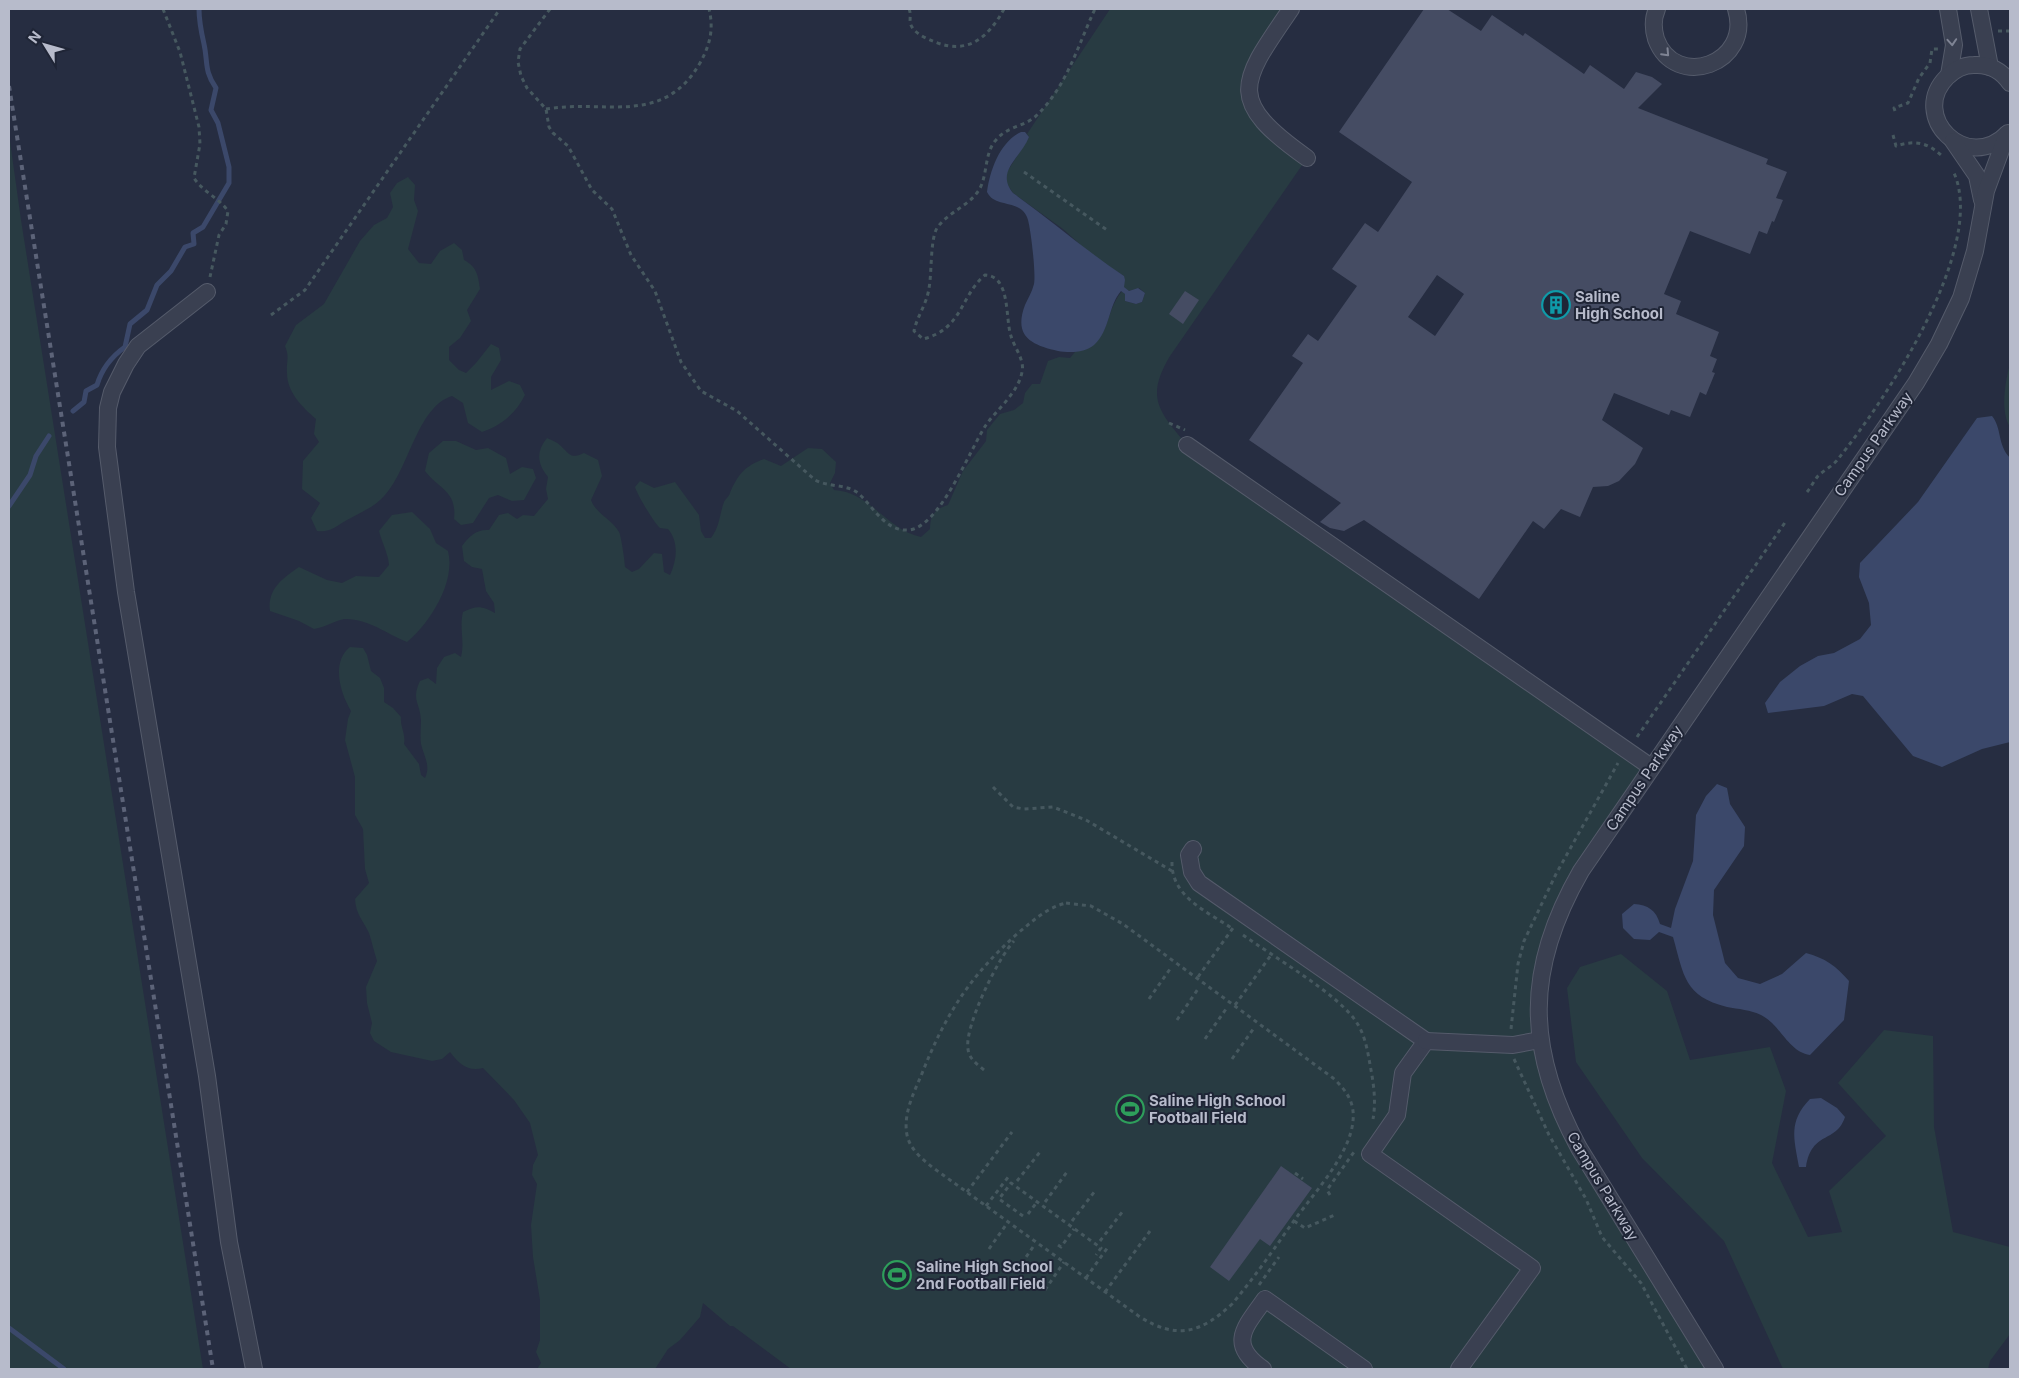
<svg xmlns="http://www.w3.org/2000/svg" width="2019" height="1378" viewBox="0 0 2019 1378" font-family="Inter,sans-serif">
	<rect width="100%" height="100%" fill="#262d41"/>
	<g fill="#283b42">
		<path d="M1110,9h181l-41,87 57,62 -137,198c-25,42 -11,55 17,89l464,322 -57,84 -51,114 7,117 165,287h-924l-58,-43h-3l-27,-23 -3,14 -20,23 -12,9 -13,20h-118l4,-6 -5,-11 4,-12v-40l-7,-43 -2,-32 6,-41 -5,-9 1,-10 5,-10 -8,-32 -16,-23 -31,-32c-15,4 -24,-4 -33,-16l-8,7 -10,2 -41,-9 -17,-11 -4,-8 2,-10 -5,-20 -1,-16 11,-26c-3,-9 -5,-19 -8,-28 -6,-13 -13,-18 -14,-34l14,-16 -4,-14 -2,-40 -8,-14v-38l-10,-37 3,-21 3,-8c-11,-18 -20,-49 -1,-64l13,1 4,7 4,16 9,7 4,10v14l9,6 8,9c-1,10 5,17 3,27l15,20 2,11 4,3c6,-13 -1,-21 -4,-34 -1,-8 0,-17 0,-24 -1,-18 -10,-19 -1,-39l8,-3 8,6 1,-16 7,-11 11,-4 6,4c4,-16 -2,-29 2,-45 14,-7 19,-6 32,1l-1,-10 -8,-12 -4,-22 -10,-2 -8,-6 -2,-15c7,-10 15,-17 27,-16l10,-15 9,-2 9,6 6,-4 11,1 14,-17 -2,-10 2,-12c-11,-13 -12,-26 -1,-39 4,2 10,4 14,8 9,9 10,13 23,7l14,7 4,16 -11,24c5,14 21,19 28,32 2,3 6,30 6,35l7,5 7,-3 15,-16 8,1 2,18 6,3c7,-15 9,-33 -2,-46l-8,-1c-6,-5 -23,-34 -25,-41l5,-6 14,7 21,-6 24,33 2,16 4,7h6c9,-12 8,-22 13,-36 1,-3 5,-5 6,-9 8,-19 15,-27 34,-34l17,7 27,-18 14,1 14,13 -1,11 -5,10 4,7c36,2 53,40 87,47l9,-8c0,-14 5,-20 18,-24l15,-34 23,-30 1,-11 13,-16 14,-4 9,-7 2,-10 7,-9h8l8,-23 11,-4 11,1 5,-6c37,-8 28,-38 47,-61l3,3v7l11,3 6,-2 3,-9 -6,-5 -10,3 -6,-4 1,-11 -30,-19 -31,-28 -50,-36 -8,-12 2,-9 22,-35 -2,-3z"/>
		<path d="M9,134l12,86 182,1149h-194z"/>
		<path d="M408,177l7,8 -1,15 4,11 -10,38 11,14 12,1 9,-13 14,-8 8,7 2,10c13,7 14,15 16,29l-13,21 4,11 -11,17 -11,9v13l10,10 7,3 10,-10 15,-19 8,4 2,12 -10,17v13l18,-9 11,4 5,10c-9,18 -24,31 -43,37l-14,-9 -5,-20 -11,-7c-35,11 -43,73 -67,99 -10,12 -24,17 -38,25 -11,6 -17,13 -30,11l-6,-13 9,-15 -18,-14 1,-28 16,-19 -5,-8 2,-15c-14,-12 -29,-27 -29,-46 -1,-12 3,-15 -2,-27l11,-21 28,-21 36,-63 14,-16 13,-7 6,-11 -3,-14 7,-10z"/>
		<path d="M2010,364v63c-10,-15 -5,-45 0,-63z"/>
		<path d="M443,441h13l20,9 12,-2 18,10 4,16 12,-7 11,2 3,9 -12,22 -12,1 -14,-6 -9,3 -16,25 -12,2 -7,-6c3,-28 -14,-29 -29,-48l4,-18z"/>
		<path d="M412,512l18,17 6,14 12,8c8,31 -18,72 -41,91 -20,-8 -40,-24 -63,-23 -6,1 -22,9 -30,10l-15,-8 -29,-10c-3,-22 13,-33 29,-44l28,13 15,3 14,-7 23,1 10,-12c-1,-12 -7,-22 -10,-34l13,-16z"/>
		<path d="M1621,954l46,37 23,69 80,-13 16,44 -14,72 36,74 34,-5 -13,-41 57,-55 -48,-53 46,-53 49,6 1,91 19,105 57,15v87l-20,27 -2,8h-205l-59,-128 -82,-83 -66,-96 -9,-74 13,-21z"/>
	</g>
	<g fill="#3b486a">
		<path d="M1021,132h4l4,5c-8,21 -34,34 -16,56 38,27 72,57 111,83l1,4 -1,7 5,4 9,-3 7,5 -3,9 -6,2 -11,-3v-7l-4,-3c-13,15 -11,40 -27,54 -9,8 -25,8 -36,6 -26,-6 -45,-14 -33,-46 3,-7 7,-13 9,-21 2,-10 -3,-53 -6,-64 -6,-22 -33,-11 -41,-28 3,-22 13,-50 34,-60z"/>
		<path d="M1992,416c10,12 5,28 18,42v284l-28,7 -40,18 -29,-11 -50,-60 -11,-2 -28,12 -56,7 -3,-10 15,-21 20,-16 18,-10 16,-3 26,-14 11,-14 -2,-22 -10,-26 1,-14 58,-61 59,-84z"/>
		<path d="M1717,784l10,4 3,16 15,23 -1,19 -30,44 -1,25 12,48 13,15 22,6 22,-10 24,-21c19,5 30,13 43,28l-5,39 -34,35c-22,-3 -30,-31 -49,-40 -10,-5 -23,-6 -34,-8 -43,-11 -43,-31 -54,-70l-14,-5 -9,8 -16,-1 -11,-11 -1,-14 12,-10c14,1 22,6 26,20l11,4 4,-19 18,-48 3,-46 10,-19z"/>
		<path d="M1821,1098l16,10 8,9c-9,27 -33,13 -39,50h-7c-5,-29 -11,-45 11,-68z"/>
	</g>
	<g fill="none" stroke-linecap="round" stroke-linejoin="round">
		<g stroke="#3b486a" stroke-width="5">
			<path d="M73,411l11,-9 2,-11 11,-6c5,-17 14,-28 28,-38l5,-23 17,-14 10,-25 14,-14 14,-24 9,-3 -1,-11 10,-6 26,-44v-16l-11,-44 -7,-13 5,-22c-12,-17 -8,-26 -12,-44 -3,-13 -5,-22 -5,-35"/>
			<path d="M9,506l21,-31 6,-19 13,-20"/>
			<path d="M9,1328l55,41"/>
		</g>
	</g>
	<g fill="#454c63" fill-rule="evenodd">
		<path d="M1424,9h23l34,22 11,-16 31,21 2,-3 59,41 6,-9 34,24 12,-17 16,5 10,7 -24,24 130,51 -2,5 21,8 -11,26 7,2 -9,22 -2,-1 -5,13 -8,-3 -9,23 -60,-23 -26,63 17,7 -5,13 43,18 -9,24 7,3 -5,13 3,1 -9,22 -6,-3 -10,25 -19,-7 -2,5 -55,-22 -12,27 41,28 -8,16 -16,17 -11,5 -15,1 -13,30 -19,-8 -17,20 -11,-8 -54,78 -115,-79 -20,11 -14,-3 -10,-6 21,-19 -92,-63 54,-77 -11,-7 5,-7 11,-15 10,7 39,-55 -25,-17 33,-46 13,9 34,-50 -73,-50zM1437,275l27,19 -29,42 -27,-19z"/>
		<path d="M1185,291l14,9 -16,24 -14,-10z"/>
		<path d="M1281,1166l31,22 -42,58 -10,-7 -31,42 -19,-14z"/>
	</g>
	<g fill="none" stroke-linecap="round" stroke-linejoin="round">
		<defs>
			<g id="minor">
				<path d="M1291,9c-51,74 -66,91 16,149"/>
				<path d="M1657,9c-4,9 -4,20 -1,30 19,52 97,25 80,-30"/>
				<path d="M1948,9l6,36 -5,30"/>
				<path d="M1979,9l11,58"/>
				<path d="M2008,133c-41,42 -100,-17 -61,-56 7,-7 17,-12 27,-12 15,-1 28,6 36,18"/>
				<path d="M1953,141l24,35 5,24"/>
				<path d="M207,292l-69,54 -12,18 -14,28 -4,16 -1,39 19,145 81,484 22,166 25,127"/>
				<path d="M1187,445l464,322"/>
				<path d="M1193,849l-4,6 3,17 7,11 227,158 -23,32 -6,42 -27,39 162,114 -73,101"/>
				<path d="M1426,1041l87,4 27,-5"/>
				<path d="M1263,1369c-36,-25 -18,-42 2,-70l99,70"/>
				<path d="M1715,1369l-136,-221c-54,-99 -54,-180 2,-277l335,-488 23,-39 22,-46 14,-47 11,-60 21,-57"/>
			</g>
		</defs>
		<use href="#minor" stroke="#555b6b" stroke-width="18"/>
		<g stroke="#46585f" stroke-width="3" stroke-dasharray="4 4" stroke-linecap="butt">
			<path d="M163,9l17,43 19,75 1,17 -6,34c9,14 25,20 34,33l-2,13 -7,11 -9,42"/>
			<path d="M550,9l-30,40 -2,13 3,14 6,12 19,21 3,18 4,6 15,13 24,44 20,19 19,46 24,36 26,71 20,29 36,20 78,69c13,7 31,4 43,13 15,13 27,39 51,37 31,-3 61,-81 77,-105 12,-17 32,-32 36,-53 3,-12 -8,-25 -11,-36 -6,-17 0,-60 -26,-61 -25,21 -22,54 -62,64l-9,-8c3,-15 13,-27 15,-43 3,-15 1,-48 8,-60 11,-16 32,-22 42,-38 9,-15 5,-37 17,-50 11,-14 29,-13 41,-25 30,-29 41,-70 58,-106"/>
			<path d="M909,9c3,6 -1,12 3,18 4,7 15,12 23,15 33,13 53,-4 69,-33"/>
			<path d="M1998,31h12"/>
			<path d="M546,109c60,-10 117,18 154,-46 10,-18 14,-34 9,-54"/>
			<path d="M1895,111l-1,-3 14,-5 11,-25 11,-15 2,-14h7"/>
			<path d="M1893,135l3,11c19,-6 31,-4 46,10"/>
			<path d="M1024,172l83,58"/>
			<path d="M271,315l34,-25 195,-281"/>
			<path d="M1169,423l16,7"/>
			<path d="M1807,492c4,-5 7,-11 11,-16 6,-6 15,-10 20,-17 47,-58 149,-211 116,-286"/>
			<path d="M1637,737l149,-216"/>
			<path d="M993,787l20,20 11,2 29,-2 33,13 86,51"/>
			<path d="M1172,862c-1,35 36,50 61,67"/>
			<path d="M1066,903l25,3 32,18 210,154c13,12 22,24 20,43 -3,33 -38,71 -57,97 -21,29 -41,59 -64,86 -31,29 -55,36 -92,13l-208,-150c-11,-9 -22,-18 -25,-32 -4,-20 6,-41 14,-59 24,-61 48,-99 97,-143 15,-12 28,-25 48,-30z"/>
			<path d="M1243,935c29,21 97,60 114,88 9,14 11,31 14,47 3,16 5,33 2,49"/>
			<path d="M1198,977l35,-49"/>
			<path d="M1149,999l21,-30"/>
			<path d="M1235,1005l36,-50"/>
			<path d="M1177,1020l21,-31"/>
			<path d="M1511,1029l7,-65 6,-23 32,-67 62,-111"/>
			<path d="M1205,1039l21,-30"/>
			<path d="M1232,1059l22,-31"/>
			<path d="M1514,1059l35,76 37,64 16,38 39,46 46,86"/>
			<path d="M984,1070c-7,-6 -15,-11 -16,-21 -4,-22 30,-91 46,-108"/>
			<path d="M1295,1173l8,6"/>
			<path d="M1017,1181l23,-29"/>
			<path d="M967,1192l45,-60"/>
			<path d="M1330,1195l-3,-5 27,-38"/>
			<path d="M1045,1202l22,-30"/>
			<path d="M986,1206l23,-30"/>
			<path d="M1028,1214l9,-12"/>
			<path d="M1023,1216l-24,-17 12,-16 90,65 -5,7"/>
			<path d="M1072,1221l23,-30"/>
			<path d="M1294,1221l11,7 32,-14"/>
			<path d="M1100,1241l23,-30"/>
			<path d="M1058,1245l3,2 13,-18"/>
			<path d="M989,1249l19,-27"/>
			<path d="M1017,1270l16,-23"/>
			<path d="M1086,1278l22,-31"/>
			<path d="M1259,1285l20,-28"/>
			<path d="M1045,1290l19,-28"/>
			<path d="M1105,1292l45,-61"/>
		</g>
		<use href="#minor" stroke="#3a4051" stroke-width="16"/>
		<path stroke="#5c6378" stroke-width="4" stroke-dasharray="5 5" stroke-linecap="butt" d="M9,86l204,1283"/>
	</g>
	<defs><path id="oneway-chevron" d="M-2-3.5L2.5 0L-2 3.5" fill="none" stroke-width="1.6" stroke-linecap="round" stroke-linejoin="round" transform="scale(1.25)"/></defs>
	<g stroke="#7f8494">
		<use href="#oneway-chevron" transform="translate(1952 42) rotate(86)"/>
		<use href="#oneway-chevron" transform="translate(1666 53) rotate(47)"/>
	</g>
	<defs>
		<symbol id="building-ring" viewBox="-11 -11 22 22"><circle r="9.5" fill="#1f2536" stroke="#0f9aa8" stroke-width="1.5"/><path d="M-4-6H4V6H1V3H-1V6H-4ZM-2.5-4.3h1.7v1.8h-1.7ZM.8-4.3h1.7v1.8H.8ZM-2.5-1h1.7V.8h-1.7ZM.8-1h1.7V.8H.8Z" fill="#0f9aa8"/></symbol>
		<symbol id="stadium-ring" viewBox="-11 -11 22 22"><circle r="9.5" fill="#1f2536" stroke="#2e9e5b" stroke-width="1.5"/><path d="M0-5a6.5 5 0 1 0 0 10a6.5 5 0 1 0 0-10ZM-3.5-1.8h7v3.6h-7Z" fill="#2e9e5b"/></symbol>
	</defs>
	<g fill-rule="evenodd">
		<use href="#building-ring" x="1540" y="289" width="32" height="32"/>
		<use href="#stadium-ring" x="1114" y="1093" width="32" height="32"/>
		<use href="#stadium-ring" x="881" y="1259" width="32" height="32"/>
	</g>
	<g text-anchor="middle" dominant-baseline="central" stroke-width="4" stroke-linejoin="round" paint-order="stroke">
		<g font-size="15" font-weight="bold" fill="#b7bbcb" stroke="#1f2536" text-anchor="start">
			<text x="1575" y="296">Saline<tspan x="1575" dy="17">High School</tspan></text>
			<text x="1149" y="1100">Saline High School<tspan x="1149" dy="17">Football Field</tspan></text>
			<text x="916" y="1266">Saline High School<tspan x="916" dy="17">2nd Football Field</tspan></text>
		</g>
		<g font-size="15" fill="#b7bbcb" stroke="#1f2536">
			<text transform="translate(1873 444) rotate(-55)">Campus Parkway</text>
			<text transform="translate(1644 778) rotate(-56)">Campus Parkway</text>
			<text transform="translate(1603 1186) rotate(59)">Campus Parkway</text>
		</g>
	</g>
	<rect width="2019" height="1378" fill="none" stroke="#b7bbcb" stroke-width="20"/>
	<g transform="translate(45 45) rotate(307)" stroke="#1f2536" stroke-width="4" paint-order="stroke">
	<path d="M0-4L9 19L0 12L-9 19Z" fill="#b7bbcb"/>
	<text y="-8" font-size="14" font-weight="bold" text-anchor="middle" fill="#b7bbcb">N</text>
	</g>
</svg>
